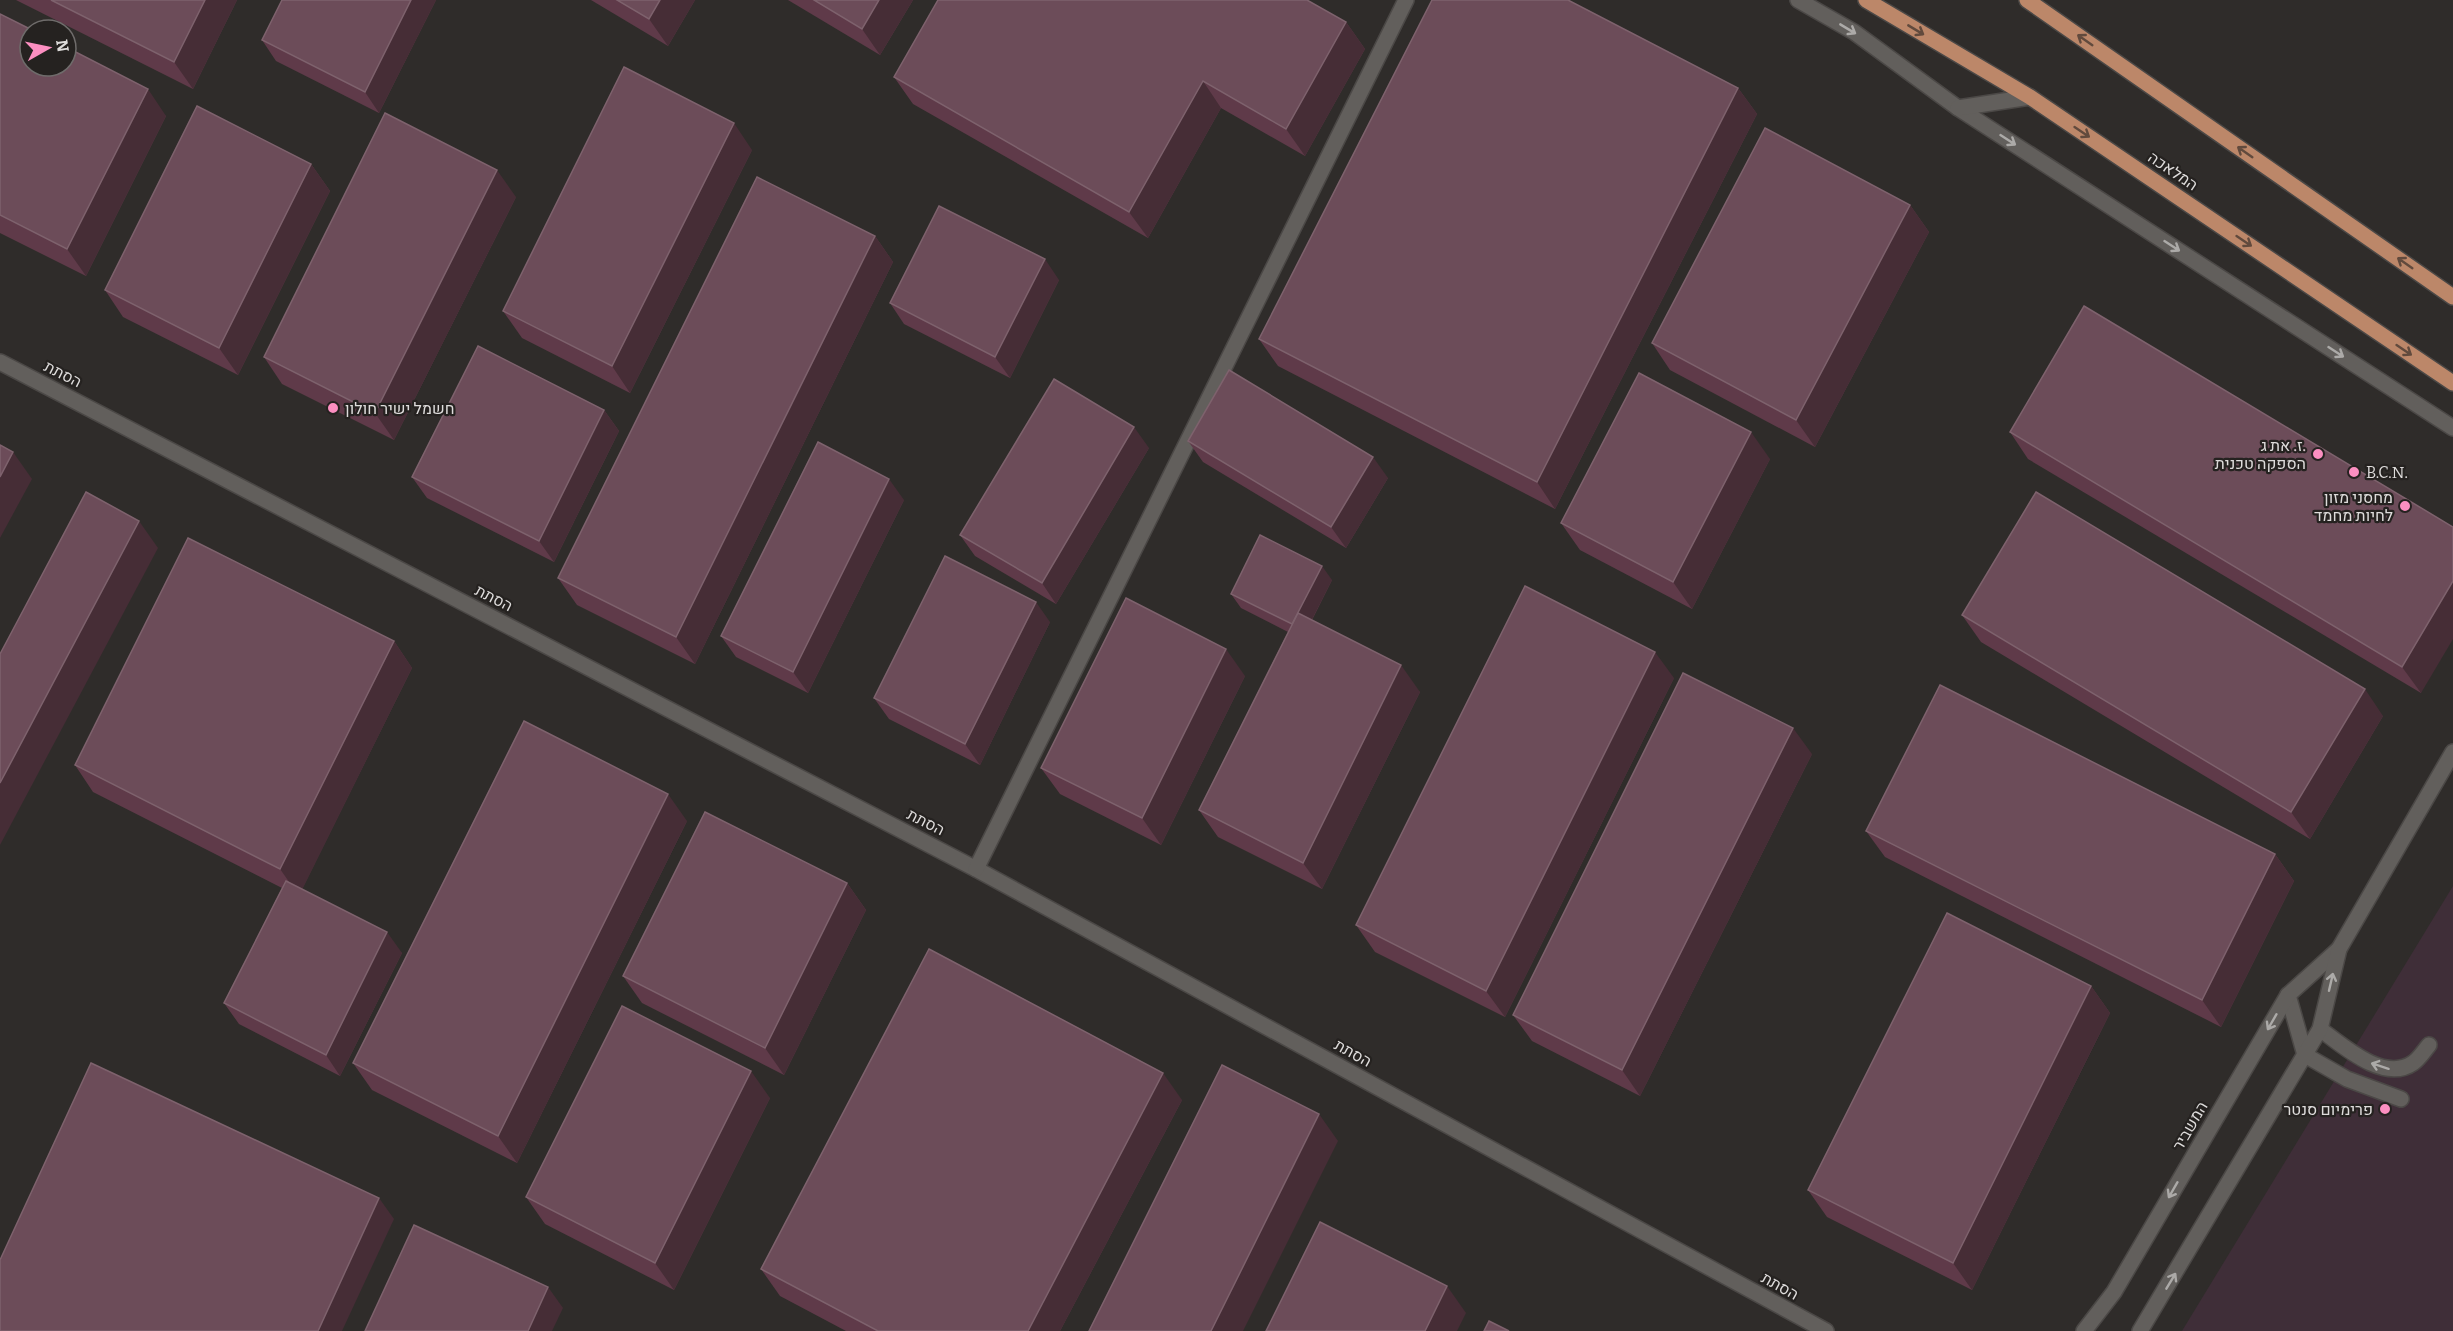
<svg xmlns="http://www.w3.org/2000/svg" width="2453" height="1331" viewBox="0 0 2453 1331" font-family="Bitter,Heebo,serif">
	<rect width="100%" height="100%" fill="#2f2c2a"/>
	<path fill="#3f2e38" d="M2453,886v445h-271z"/>
	<g fill="none" stroke-linecap="round" stroke-linejoin="round">
		<defs>
			<g id="minor">
				<path d="M1798,0l56,32 104,76 495,320"/>
				<path d="M1958,108l72,-11"/>
				<path d="M0,362l976,507 850,462"/>
				<path d="M976,869l430,-869"/>
				<path d="M2288,995l17,60 42,24 54,20"/>
				<path d="M2320,1029c23,17 64,54 93,34 6,-4 11,-12 16,-18"/>
				<path d="M2084,1331l30,-39 174,-297 51,-46"/>
				<path d="M2140,1331l180,-302 19,-80 114,-197"/>
			</g>
			<g id="major">
				<path d="M1866,0l164,97 423,286"/>
				<path d="M2027,0l426,297"/>
			</g>
		</defs>
		<use href="#minor" stroke="#4b4846" stroke-width="18"/>
		<use href="#major" stroke="#4b4846" stroke-width="18"/>
		<use href="#minor" stroke="#625f5c" stroke-width="15"/>
		<use href="#major" stroke="#bc8769" stroke-width="15"/>
	</g>
	<g fill="#5f3a49">
		<path d="M16,0h221l-44,89z"/>
		<path d="M436,0l-57,113 -103,-52 -14,-21z"/>
		<path d="M591,0h104l-27,46z"/>
		<path d="M788,0h125l-33,55z"/>
		<path d="M0,14l166,102 -80,160 -86,-43z"/>
		<path d="M1346,22l19,27 -60,107 -84,-48 -73,130 -235,-134 -19,-27z"/>
		<path d="M1738,88l19,26 -202,395 -277,-143 -19,-27z"/>
		<path d="M752,150l-122,243 -108,-55 -19,-27z"/>
		<path d="M311,164l19,27 -92,184 -115,-58 -18,-27z"/>
		<path d="M516,197l-122,243 -112,-56 -18,-27z"/>
		<path d="M1910,205l19,27 -114,215 -145,-77 -18,-27z"/>
		<path d="M875,236l18,26 -198,402 -118,-59 -19,-27z"/>
		<path d="M1059,280l-49,98 -106,-54 -14,-21z"/>
		<path d="M604,410l15,21 -65,131 -127,-64 -15,-21z"/>
		<path d="M2010,432l443,95 -32,166 -393,-234z"/>
		<path d="M1188,441l200,37 -42,70 -143,-86z"/>
		<path d="M1149,448l-93,156 -81,-48 -15,-21z"/>
		<path d="M1770,459l-78,150 -112,-59 -19,-27z"/>
		<path d="M904,500l-96,193 -72,-36 -15,-21z"/>
		<path d="M1332,580l-20,40 108,72 -98,197 -104,-52 -19,-27 89,-178 -47,-24 -10,-14z"/>
		<path d="M1962,615l421,101 -73,123 -329,-197z"/>
		<path d="M1050,622l-70,143 -91,-46 -15,-21z"/>
		<path d="M394,641l18,27 -110,221 100,64 -62,123 -101,-52 -15,-21 58,-115 -189,-96 -18,-27z"/>
		<path d="M1245,676l-84,169 -101,-51 -19,-26z"/>
		<path d="M1674,678l-169,339 -130,-65 -19,-27z"/>
		<path d="M1812,754l-172,342 -108,-55 -19,-26z"/>
		<path d="M687,821l-170,342 -145,-73 -19,-27z"/>
		<path d="M1866,831l409,23 19,27 -73,146 -336,-170z"/>
		<path d="M847,883l19,27 -82,165 -142,-72 -19,-27z"/>
		<path d="M2091,986l19,27 -138,277 -145,-73 -19,-27z"/>
		<path d="M770,1098l-96,192 -129,-66 -19,-27z"/>
		<path d="M1182,1100l-122,231h-214l-66,-35 -19,-27z"/>
	</g>
	<g fill="#462d36">
		<path d="M205,0h32l-44,89 -19,-27z"/>
		<path d="M411,0h25l-57,113 -14,-21z"/>
		<path d="M660,0h35l-27,46 -19,-27z"/>
		<path d="M879,0h34l-33,55 -18,-26z"/>
		<path d="M1346,22l19,27 -60,107 -19,-27z"/>
		<path d="M1203,81l18,27 -73,130 -19,-26z"/>
		<path d="M1738,88l19,26 -202,395 -18,-27z"/>
		<path d="M148,89l18,27 -80,160 -19,-27z"/>
		<path d="M734,123l18,27 -122,243 -18,-27z"/>
		<path d="M311,164l19,27 -92,184 -19,-27z"/>
		<path d="M497,170l19,27 -122,243 -19,-27z"/>
		<path d="M1910,205l19,27 -114,215 -19,-27z"/>
		<path d="M875,236l18,26 -198,402 -19,-27z"/>
		<path d="M1045,259l14,21 -49,98 -15,-21z"/>
		<path d="M604,410l15,21 -65,131 -15,-21z"/>
		<path d="M1134,427l15,21 -93,156 -14,-21z"/>
		<path d="M1751,432l19,27 -78,150 -19,-27z"/>
		<path d="M13,452l19,27 -32,59v-61z"/>
		<path d="M1373,457l15,21 -42,70 -15,-21z"/>
		<path d="M889,479l15,21 -96,193 -15,-21z"/>
		<path d="M139,521l19,27 -158,297v-62z"/>
		<path d="M1322,566l10,14 -30,59 -10,-14z"/>
		<path d="M2453,581v58l-32,54 -19,-26z"/>
		<path d="M1036,602l14,20 -70,143 -15,-21z"/>
		<path d="M394,641l18,27 -113,228 -19,-27z"/>
		<path d="M1226,649l19,27 -84,169 -19,-27z"/>
		<path d="M1655,652l19,26 -169,339 -19,-26z"/>
		<path d="M1401,665l19,27 -98,197 -19,-26z"/>
		<path d="M2365,689l18,27 -73,123 -19,-27z"/>
		<path d="M1793,728l19,26 -172,342 -18,-26z"/>
		<path d="M668,794l19,27 -170,342 -19,-27z"/>
		<path d="M2275,854l19,27 -73,146 -19,-27z"/>
		<path d="M847,883l19,27 -82,165 -19,-27z"/>
		<path d="M387,932l15,21 -62,123 -14,-21z"/>
		<path d="M2091,986l19,27 -138,277 -19,-27z"/>
		<path d="M751,1071l19,27 -96,192 -19,-27z"/>
		<path d="M1163,1073l19,27 -122,231h-32z"/>
		<path d="M1319,1114l19,27 -95,190h-32z"/>
		<path d="M379,1198l15,21 -52,112h-24z"/>
		<path d="M1447,1286l19,27 -9,18h-32z"/>
		<path d="M548,1287l15,21 -11,23h-24z"/>
	</g>
	<g fill="#6c4c59" stroke="#7e626d" stroke-width="1.5">
		<path d="M51,0h154l-31,62z"/>
		<path d="M282,0h129l-46,92 -103,-52z"/>
		<path d="M617,0h43l-11,19z"/>
		<path d="M814,0h65l-17,29z"/>
		<path d="M938,0h369l39,22 -60,107 -83,-48 -74,131 -235,-135z"/>
		<path d="M1432,0h136l170,88 -201,394 -278,-143z"/>
		<path d="M0,14l32,16h-2v36h36v-19l82,42 -81,160 -67,-34z"/>
		<path d="M624,67l110,56 -122,243 -109,-55z"/>
		<path d="M197,106l114,58 -92,184 -114,-58z"/>
		<path d="M385,113l112,57 -122,243 -111,-56z"/>
		<path d="M1765,128l145,77 -114,215 -144,-77z"/>
		<path d="M757,177l118,59 -199,401 -118,-59z"/>
		<path d="M939,206l106,53 -50,98 -105,-54z"/>
		<path d="M2084,306l369,221v54l-51,86 -392,-235z"/>
		<path d="M478,346l126,64 -65,131 -127,-64z"/>
		<path d="M1229,370l144,87 -42,70 -143,-86z"/>
		<path d="M1639,373l112,59 -78,150 -112,-59z"/>
		<path d="M1054,379l80,48 -92,156 -82,-48z"/>
		<path d="M818,442l71,37 -96,193 -72,-36z"/>
		<path d="M0,445l13,7 -13,25z"/>
		<path d="M86,492l53,29 -139,262v-129z"/>
		<path d="M2036,492l329,197 -74,123 -329,-197z"/>
		<path d="M1260,535l62,31 -30,58 -61,-30z"/>
		<path d="M188,538l206,103 -114,228 -205,-104z"/>
		<path d="M945,556l91,46 -71,142 -91,-46z"/>
		<path d="M1525,586l130,66 -169,339 -130,-66z"/>
		<path d="M1126,598l100,51 -84,169 -101,-50z"/>
		<path d="M1298,613l103,52 -98,198 -104,-53z"/>
		<path d="M1683,673l110,55 -171,342 -109,-55z"/>
		<path d="M1940,685l335,169 -73,146 -336,-169z"/>
		<path d="M524,721l144,73 -170,342 -145,-73z"/>
		<path d="M705,812l142,71 -82,165 -142,-72z"/>
		<path d="M286,881l101,51 -61,123 -102,-52z"/>
		<path d="M1947,913l144,73 -138,277 -145,-73z"/>
		<path d="M929,949l234,124 -135,258h-150l-117,-62z"/>
		<path d="M622,1006l129,65 -96,192 -129,-66z"/>
		<path d="M91,1063l288,135 -61,133h-318v-71z"/>
		<path d="M1222,1065l97,49 -108,217h-122z"/>
		<path d="M1320,1222l127,64 -22,45h-159z"/>
		<path d="M414,1225l134,62 -20,44h-163z"/>
		<path d="M1489,1321l20,10h-25z"/>
	</g>
	<defs><path id="oneway-shaft" d="M-6 0H5M1.5-3L5.5 0L1.5 3" fill="none" stroke-width="1.6" stroke-linecap="round" stroke-linejoin="round" transform="scale(1.5)"/></defs>
	<g stroke="#acaaa8">
		<use href="#oneway-shaft" transform="translate(1848 29) rotate(31)"/>
		<use href="#oneway-shaft" transform="translate(2008 140) rotate(33)"/>
		<use href="#oneway-shaft" transform="translate(2172 246) rotate(33)"/>
		<use href="#oneway-shaft" transform="translate(2336 352) rotate(33)"/>
		<use href="#oneway-shaft" transform="translate(2331 982) rotate(-77)"/>
		<use href="#oneway-shaft" transform="translate(2272 1022) rotate(120)"/>
		<use href="#oneway-shaft" transform="translate(2380 1066) rotate(-162)"/>
		<use href="#oneway-shaft" transform="translate(2173 1190) rotate(120)"/>
		<use href="#oneway-shaft" transform="translate(2171 1281) rotate(-59)"/>
	</g>
	<g stroke="#614a3d">
		<use href="#oneway-shaft" transform="translate(1916 30) rotate(31)"/>
		<use href="#oneway-shaft" transform="translate(2085 40) rotate(-145)"/>
		<use href="#oneway-shaft" transform="translate(2082 132) rotate(34)"/>
		<use href="#oneway-shaft" transform="translate(2245 152) rotate(-145)"/>
		<use href="#oneway-shaft" transform="translate(2244 241) rotate(34)"/>
		<use href="#oneway-shaft" transform="translate(2405 263) rotate(-145)"/>
		<use href="#oneway-shaft" transform="translate(2404 350) rotate(34)"/>
	</g>
	<g fill="#fc8fc1" stroke="#252220" stroke-width="2">
		<circle cx="333" cy="408" r="6"/>
		<circle cx="2318" cy="454" r="6"/>
		<circle cx="2354" cy="472" r="6"/>
		<circle cx="2405" cy="506" r="6"/>
		<circle cx="2385" cy="1109" r="6"/>
	</g>
	<g text-anchor="middle" dominant-baseline="central" stroke-width="4.5" stroke-linejoin="round" paint-order="stroke">
		<g font-size="16" fill="#dedcdb" stroke="#252220">
			<text transform="translate(2173 171) rotate(34)">המלאכה</text>
			<text transform="translate(63 374) rotate(27)">הסתת</text>
			<text transform="translate(494 598) rotate(27)">הסתת</text>
			<text transform="translate(926 822) rotate(27)">הסתת</text>
			<text transform="translate(1353 1053) rotate(29)">הסתת</text>
			<text transform="translate(2190 1126) rotate(-60)">המשביר</text>
			<text transform="translate(1780 1286) rotate(29)">הסתת</text>
		</g>
		<g font-size="16" fill="#dedcdb" stroke="#252220" text-anchor="end">
			<text x="345" y="408" text-anchor="start">חשמל ישיר חולון</text>
			<text x="2306" y="445">ז. את ג.<tspan x="2306" dy="18">הספקה טכנית</tspan></text>
			<text x="2366" y="472" text-anchor="start">B.C.N.</text>
			<text x="2393" y="497">מחסני מזון<tspan x="2393" dy="18">לחיות מחמד</tspan></text>
			<text x="2373" y="1109">פרימיום סנטר</text>
		</g>
	</g>
	<g transform="translate(48 48) rotate(81)"><circle r="28" fill="#252220" stroke="#6f6c6b" stroke-width="1.5"/>
	<path d="M0-4.5L10 22L0 15L-10 22Z" fill="#fc8fc1"/>
	<text y="-9" font-size="16" font-weight="bold" text-anchor="middle" fill="#dedcdb">N</text>
	</g>
</svg>
